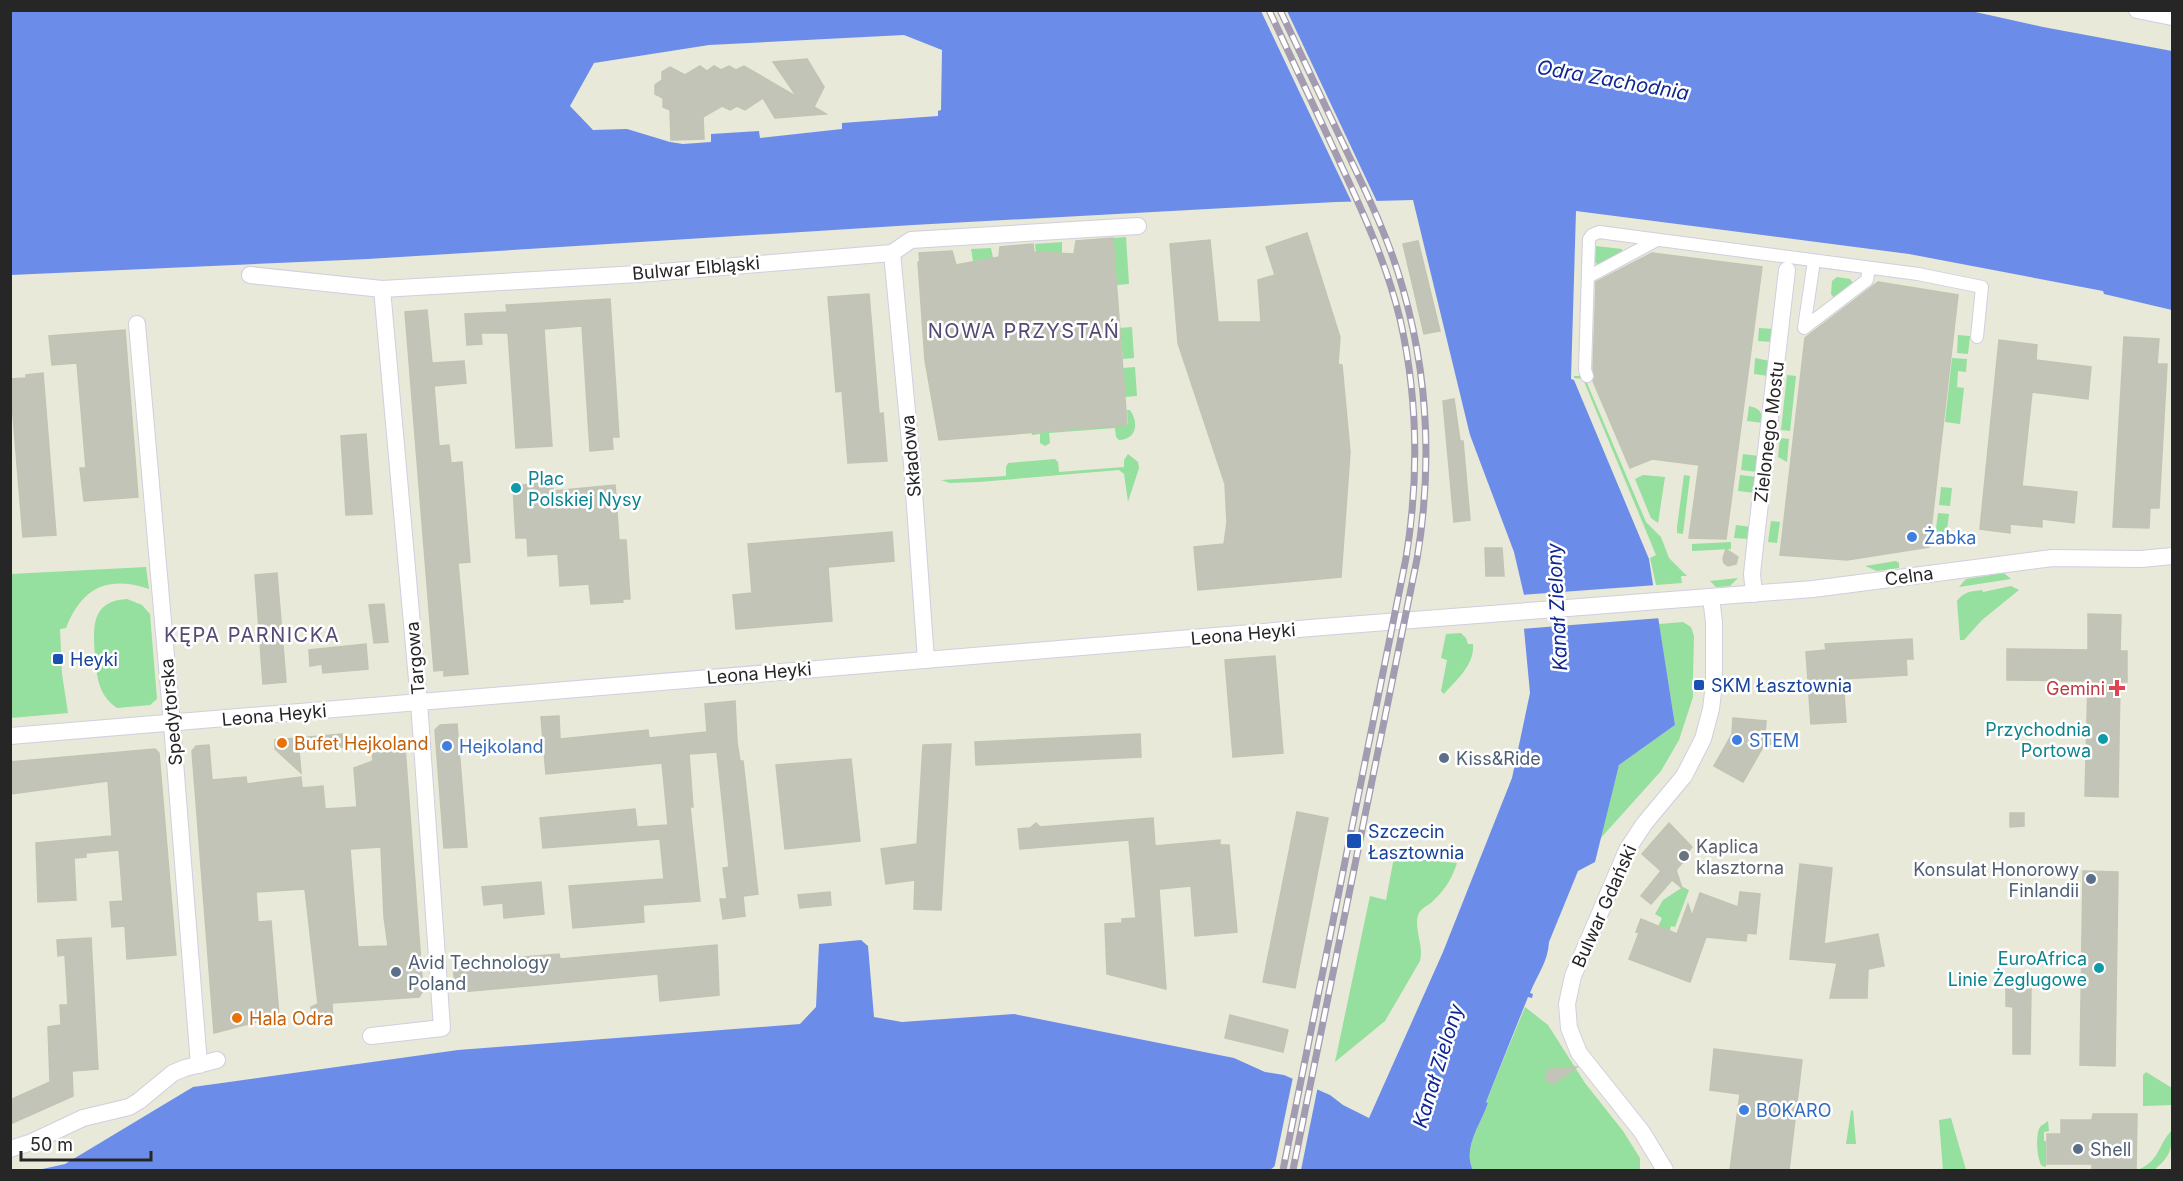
<svg xmlns="http://www.w3.org/2000/svg" width="2183" height="1181" viewBox="0 0 2183 1181" font-family="Inter,sans-serif">
	<rect width="100%" height="100%" fill="#e8e9d8"/>
	<g fill="#95df9f">
		<path d="M1126,237l3,47 -12,1 -4,-47z"/>
		<path d="M1062,242v11l-26,-1 -1,-8z"/>
		<path d="M1596,246l26,3v4l-24,12 -3,-3z"/>
		<path d="M991,248l2,10 -20,3 -2,-12z"/>
		<path d="M1837,277l13,2 3,4 -19,15 -3,-4 1,-13z"/>
		<path d="M1132,327l2,31 -11,1 -3,-31z"/>
		<path d="M1759,328l15,1 -2,13 -14,-1z"/>
		<path d="M1958,335l12,1 -2,18 -11,-1z"/>
		<path d="M1755,358l15,3 -2,15 -14,-2z"/>
		<path d="M1952,358l15,1 -1,13 -8,-1 -1,16 7,1 -4,36 -15,-2z"/>
		<path d="M1135,367l2,29 -12,1 -2,-29z"/>
		<path d="M1787,375l9,1 -6,55 -9,-1z"/>
		<path d="M1574,376h10l62,146 15,15 8,21 18,18h-6l1,7 -26,2 -6,-27 6,-3 -73,-176 -9,-1z"/>
		<path d="M1749,406c10,2 14,7 14,17l-16,-2z"/>
		<path d="M1127,410h3c9,13 7,29 -11,30l-3,-3 -1,-9 -66,5 1,10 -5,3 -5,-3v-9l-8,1v-2l96,-8z"/>
		<path d="M1780,438l9,1 -2,23 -9,-5z"/>
		<path d="M1128,454l10,8 1,6 -11,34 -4,-28 -5,-4 -140,12 -29,1 -9,-3 65,-4v-9l2,-4 47,-4 3,3 1,10 65,-5v-7z"/>
		<path d="M1743,454l16,2 -2,16 -16,-2z"/>
		<path d="M1643,475l22,2 -7,46 -7,-5 -16,-39z"/>
		<path d="M1684,475l6,1 -7,58 -6,-1v-6z"/>
		<path d="M1740,475l17,2 -2,16 -17,-2z"/>
		<path d="M1941,487l11,1 -2,18 -11,-1z"/>
		<path d="M1938,513l11,1 -3,23 -11,-1z"/>
		<path d="M1771,521l9,1 -3,21 -9,-1z"/>
		<path d="M1736,525l15,2 -1,12 -16,-1z"/>
		<path d="M1731,542v7l-39,2v-7z"/>
		<path d="M1896,561l3,2v5l-22,3 -12,-5z"/>
		<path d="M146,567l3,22c-42,-14 -67,-1 -83,39l-6,1 2,45 6,39 -57,5v-144z"/>
		<path d="M2004,573l7,6 -52,8 7,-8z"/>
		<path d="M1738,578l-8,8 -14,1 -6,-6z"/>
		<path d="M2011,586l8,4 -37,30 -18,20h-4l-3,-39c6,-9 15,-10 25,-11l1,2z"/>
		<path d="M127,599l15,6 8,9 7,85 -7,6 -33,3c-20,-14 -20,-32 -22,-54 -2,-27 -4,-53 32,-55z"/>
		<path d="M1683,622l8,5 3,9 -1,40v21l-14,43 -18,31 -62,69 20,-75 56,-40 -16,-101z"/>
		<path d="M1461,633l5,5 2,6h5c2,21 -17,36 -29,50l-3,-3 6,-31 -6,-2 5,-24z"/>
		<path d="M1394,857l63,6c-5,16 -13,28 -25,39 -5,4 -12,7 -14,13 -4,14 6,31 2,46l-35,60 -50,41 35,-166 16,4z"/>
		<path d="M1683,887l6,3 -14,37 -4,-1 -3,13h-16l10,-21 -7,-4 8,-14z"/>
		<path d="M1525,1007l23,18 37,58 38,48 17,27v12h-167c-11,-22 8,-46 15,-67l-2,-1z"/>
		<path d="M2146,1072l26,16v17l-29,1v-31z"/>
		<path d="M1853,1110l3,34h-10l5,-33z"/>
		<path d="M1951,1118l15,52h-23l-4,-50z"/>
		<path d="M2048,1121l1,10 -5,1v9h2v26l-4,-1c-5,-6 -7,-31 -2,-39 2,-2 7,-5 8,-6z"/>
		<path d="M2172,1130c1,19 -3,28 -18,40h-17c23,-8 21,-26 35,-40z"/>
	</g>
	<path fill="#6c8cea" fill-rule="evenodd" d="M10,11h1961l72,16 129,24v259l-68,-16 -1,-3 -194,-37 -333,-43 -5,168 3,1 75,179 26,166 -56,40 -24,97 -17,9 -29,71c-1,20 -12,33 -19,51l3,1 -1,4 -4,-1 -42,105 2,1c-7,21 -26,45 -15,67h-180l-18,-4 -5,4h-1232l27,-6 128,-77 265,-37 342,-26 16,-17 3,-63 42,-4 7,6 6,71 28,5 112,-8 220,44 31,14 19,3 46,20 13,10 26,13 74,-166 69,-174 18,-85 -6,-64v-34l-10,-43 -44,-117 -57,-235 -77,2 -423,23 -545,34 -357,16zM904,35l38,15 -1,60 -3,1v5l-96,7v6l-82,9 -1,-7 -48,3v8l-28,2 -13,-2 -43,-13 -34,1 -23,-24 24,-43 115,-18z"/>
	<g fill="#e8e9d8">
		<path d="M1261,11h26l91,193 -25,1z"/>
		<path d="M1657,585l4,33 -140,11v-34z"/>
		<path d="M1293,1077l25,9 -17,84h-21l-6,-1z"/>
	</g>
	<g fill="#c3c4b8" stroke="#c2c4b2" stroke-width="1.5" fill-rule="evenodd">
		<path d="M807,59l17,28 -10,20 12,7 -51,4 -12,-20 -18,12 -8,-4 -7,4 -8,-4 -19,11 1,22 -33,1 -1,-30 -7,-3v-9l-8,-4v-9l7,-5v-8l8,-5 15,8 15,-9 7,5 7,-5 7,4 8,-4 7,4 8,-4 53,31 -24,-35z"/>
		<path d="M1307,233l33,104 -2,27 4,1 8,87 -9,125 -143,13 -4,-43 30,-3 3,-22 -2,-38 -47,-141 -8,-99 40,-4 8,82h43l-3,-42 17,-5 -9,-28z"/>
		<path d="M1113,238l14,187 -188,15 -14,-80 -7,-98h2l-1,-9 33,-2 4,14 43,-8 1,-10 33,-3 1,8 40,2 2,-13z"/>
		<path d="M1418,241l22,90 -16,3 -21,-90z"/>
		<path d="M1652,253l110,14 -36,272 -37,-1 10,-73 -47,-6 -22,9 -37,-87 2,-4 -2,-8 3,-87z"/>
		<path d="M1878,282l80,13 -29,252 -82,13 -67,-5 25,-217z"/>
		<path d="M869,294l10,120 4,-1 4,48 -39,2 -6,-72 -6,1 -8,-95z"/>
		<path d="M610,299l9,138h-7l1,12 -23,2 -8,-125 -38,3 8,117 -36,2 -8,-115h-27l1,11 -15,1 -2,-31 42,-2 -1,-7z"/>
		<path d="M427,310l5,53 32,-2 2,22 -32,3 5,60 10,-1 2,18 11,-1 8,100 -12,1 10,111 -24,2v-6l-10,1 -29,-359z"/>
		<path d="M125,330l13,167 -54,4 -4,-33h6l-9,-105 -25,2 -3,-29z"/>
		<path d="M2124,337l35,2 -2,25h10l-8,144h-9l-1,20 -36,-1z"/>
		<path d="M1999,340l38,5 -1,15 55,7 -3,32 -56,-7 -10,94 55,6 -3,31 -32,-4v8l-32,-3v9l-30,-4z"/>
		<path d="M43,373l13,162 -33,2 -13,-158 16,-1v-3z"/>
		<path d="M1454,399l6,42h3l7,79 -16,2 -11,-121z"/>
		<path d="M366,434l6,80 -26,1 -5,-79z"/>
		<path d="M544,483v3l9,-1v6l62,-6 4,55h7l4,59h-8l1,3 -32,2 -2,-20 -29,2 -2,-32 -30,2 -1,-18h-11l-3,-52z"/>
		<path d="M892,532l2,29 -66,6 4,54 -96,8 -3,-34 19,-2 -4,-49z"/>
		<path d="M1485,548h17l2,28h-18z"/>
		<path d="M1726,549l12,8 -2,7 -8,2 -4,-3 -1,-5z"/>
		<path d="M277,573l9,109 -23,2 -8,-109z"/>
		<path d="M384,604l4,38 -14,1 -5,-38z"/>
		<path d="M2088,614l33,1 -1,36h7v31h-7l-2,115 -33,-1 3,-115 -81,-1v-31l81,1z"/>
		<path d="M1912,639l1,20h-7l1,16 -64,4 3,43 -35,2 -5,-72 20,-2 -1,-6z"/>
		<path d="M366,644l2,25 -45,4 -1,-9 -12,2 -1,-16z"/>
		<path d="M1275,656l8,97 -50,4 -8,-97z"/>
		<path d="M735,701l2,41 3,19h3l15,133 -15,2 2,20 -22,3 -3,-20h7l-4,-31 6,-1 -12,-115 -28,2 4,53h-3l10,94 -57,4 1,17 -71,6 -4,-42 95,-7 -4,-40 -117,9 -3,-30 95,-9 2,18 31,-2 -6,-62 -116,11 -5,-57 18,-1 1,23 88,-9 1,8 58,-6 -2,-28z"/>
		<path d="M1733,718l33,3 -1,14 9,8 -11,4 -20,35 -29,-16 18,-32z"/>
		<path d="M457,724l10,123 -23,1 -9,-118 5,-5z"/>
		<path d="M342,734l1,13 -44,4 2,22 -26,-24v-9z"/>
		<path d="M1140,734l1,23 -165,8 -1,-23z"/>
		<path d="M951,744l-10,166 -27,-1 1,-29 -29,4 -5,-35 36,-5 6,-99z"/>
		<path d="M209,745l3,35 34,-3 1,7 54,-7 1,11 21,-2 2,23 32,-2 -3,-39 19,-7 -1,-10 33,-4 18,244 -4,6 -87,6 1,18 -20,2 -2,-16 7,-3 -13,-115 -49,3 2,30 13,-1 8,95 -65,17 -22,-282 4,-5zM381,847l3,70 4,29 -30,1 -8,-98z"/>
		<path d="M155,749l4,4 17,202 -49,4 -2,-33 -13,1 -2,-25 13,-1 -4,-51 -33,3v4l-12,1 2,42 -38,2 -2,-59 76,-7 -4,-55 -97,13 -1,-32z"/>
		<path d="M851,759l9,82 -75,8 -9,-84z"/>
		<path d="M1297,812l31,6 -33,170 -32,-6z"/>
		<path d="M2010,813h14v13l-14,1z"/>
		<path d="M1153,818l2,28 65,-6v5h9l8,87 -42,4 -4,-50 -32,3 7,100 -59,-15 -2,-50 17,-1v-4l14,-1 -7,-78 -109,9 -2,-20 12,-1 6,-5 4,4z"/>
		<path d="M1669,823l23,24 -5,6 1,3 -12,14 6,18 -10,-8 -21,24 -10,-8 20,-25 -19,-17z"/>
		<path d="M1800,864l32,4 -8,76 54,-10 6,32 -16,3 -1,29h-37l7,-35 -47,-4z"/>
		<path d="M2083,871l35,1 -3,194 -35,-1z"/>
		<path d="M541,882l3,32 -40,4 -1,-15 -19,2 -2,-18z"/>
		<path d="M830,892l1,13 -31,3 -2,-13z"/>
		<path d="M1740,892l20,2 -4,40 -9,-1 -1,8 -40,-4 -16,45 -61,-23 10,-26 -3,-1 5,-13 36,15 11,-30 4,12 8,-23 38,14z"/>
		<path d="M91,938l7,131 -26,2 1,25 -63,28v-24l40,-18 -2,-55 13,-2 -1,-20h8l-3,-50 -7,1 -1,-16z"/>
		<path d="M717,945l2,50 -59,6 -2,-27 -198,18 -5,-5 -2,-24 106,-9 1,5z"/>
		<path d="M2006,989h25l-1,65h-17v-47l-7,-1z"/>
		<path d="M1230,1015l58,15 -5,22 -58,-14z"/>
		<path d="M1714,1049l88,11 -13,110h-59l10,-76 -30,-4z"/>
		<path d="M1577,1067l-23,17 -5,-1 -3,-4 1,-8 4,-2z"/>
		<path d="M2093,1114h44l-1,56h-44v-6h-45v-30h14v-14h31z"/>
	</g>
	<g fill="none" stroke-linecap="round" stroke-linejoin="round">
		<defs>
			<g id="pedestrian">
				<path d="M1814,261l-10,67 63,-48 2,-12"/>
				<path d="M1588,277l69,-37"/>
				<path d="M1587,376l-2,-6 4,-131 3,-4 7,-3 319,42 64,13 -5,50"/>
			</g>
			<g id="minor">
				<path d="M2137,10l35,7"/>
				<path d="M892,253l20,211 14,196"/>
				<path d="M250,275l132,14 256,-15 254,-21 19,-13 227,-14"/>
				<path d="M137,324l35,400 27,341"/>
				<path d="M1754,594l-2,-20 2,-19 33,-285"/>
				<path d="M10,736l1325,-110 478,-37 239,-31 89,1 31,-3"/>
				<path d="M371,1036l71,-8 -23,-326 -37,-413"/>
				<path d="M10,1149l22,-7 51,-24 46,-11 10,-6 34,-28 12,-5 32,-8"/>
				<path d="M1665,1170l-23,-38 -63,-79 -10,-25 -2,-24 6,-28 54,-126 17,-26 40,-48 19,-37 8,-30 3,-25v-62l-3,-25"/>
			</g>
		</defs>
		<use href="#pedestrian" stroke="#d3cde0" stroke-width="14"/>
		<use href="#minor" stroke="#d3cde0" stroke-width="18"/>
		<use href="#pedestrian" stroke="#fff" stroke-width="12"/>
		<use href="#minor" stroke="#fff" stroke-width="16"/>
		<defs>
			<g id="rail">
				<path d="M1269,10c22,48 45,96 67,144 25,54 50,107 64,165 18,79 19,159 6,239l-123,612"/>
				<path d="M1280,10c23,48 45,96 68,144 21,44 42,88 55,135 25,87 29,180 14,270l-124,611"/>
			</g>
		</defs>
		<use href="#rail" stroke="#a29bb1" stroke-width="7"/>
		<use href="#rail" stroke="#fff" stroke-width="4.5" stroke-dasharray="14" stroke-linecap="butt"/>
	</g>
	<g fill="#0f9aa8" stroke="#fff" stroke-width="2">
		<circle cx="516" cy="488" r="6"/>
		<circle cx="2103" cy="739" r="6"/>
		<circle cx="2099" cy="968" r="6"/>
	</g>
	<g fill="#3f7fe0" stroke="#fff" stroke-width="2">
		<circle cx="1912" cy="537" r="6"/>
		<circle cx="1737" cy="740" r="6"/>
		<circle cx="447" cy="746" r="6"/>
		<circle cx="1744" cy="1110" r="6"/>
	</g>
	<g fill="#1a4fb4" stroke="#fff" stroke-width="2">
		<rect x="52" y="653" width="12" height="12" rx="3"/>
		<rect x="1693" y="679" width="12" height="12" rx="3"/>
		<rect x="1346" y="833" width="16" height="16" rx="3"/>
	</g>
	<path fill="#e0444e" stroke="#fff" stroke-width="2" d="M2114 679h6v6h6v6h-6v6h-6v-6h-6v-6h6z"/>
	<g fill="#e8710a" stroke="#fff" stroke-width="2">
		<circle cx="282" cy="743" r="6"/>
		<circle cx="237" cy="1018" r="6"/>
	</g>
	<g fill="#5c6f8a" stroke="#fff" stroke-width="2">
		<circle cx="1444" cy="758" r="6"/>
		<circle cx="2091" cy="879" r="6"/>
		<circle cx="396" cy="972" r="6"/>
		<circle cx="2078" cy="1149" r="6"/>
	</g>
	<circle fill="#6b7280" stroke="#fff" stroke-width="2" cx="1684" cy="856" r="6"/>
	<g text-anchor="middle" dominant-baseline="central" stroke-width="5" stroke-linejoin="round" paint-order="stroke">
		<g font-size="18" fill="#262626" stroke="#fff">
			<text transform="translate(696 268) rotate(-5)">Bulwar Elbląski</text>
			<text transform="translate(1769 432) rotate(-83)">Zielonego Mostu</text>
			<text transform="translate(911 456) rotate(-95)">Składowa</text>
			<text transform="translate(1909 576) rotate(-8)">Celna</text>
			<text transform="translate(1243 634) rotate(-5)">Leona Heyki</text>
			<text transform="translate(415 658) rotate(-95)">Targowa</text>
			<text transform="translate(759 673) rotate(-5)">Leona Heyki</text>
			<text transform="translate(171 712) rotate(-95)">Spedytorska</text>
			<text transform="translate(274 715) rotate(-5)">Leona Heyki</text>
			<text transform="translate(1604 906) rotate(-66)">Bulwar Gdański</text>
		</g>
		<g font-size="18" fill="#0d838f" stroke="#fff" text-anchor="end">
			<text x="528" y="478" text-anchor="start">Plac<tspan x="528" dy="21">Polskiej Nysy</tspan></text>
			<text x="2091" y="729">Przychodnia<tspan x="2091" dy="21">Portowa</tspan></text>
			<text x="2087" y="958">EuroAfrica<tspan x="2087" dy="21">Linie Żeglugowe</tspan></text>
		</g>
		<g font-size="18" fill="#366cbe" stroke="#fff" text-anchor="start">
			<text x="1924" y="537">Żabka</text>
			<text x="1749" y="740">STEM</text>
			<text x="459" y="746">Hejkoland</text>
			<text x="1756" y="1110">BOKARO</text>
		</g>
		<g font-size="18" fill="#164399" stroke="#fff" text-anchor="start">
			<text x="70" y="659">Heyki</text>
			<text x="1711" y="685">SKM Łasztownia</text>
			<text x="1368" y="831">Szczecin<tspan x="1368" dy="21">Łasztownia</tspan></text>
		</g>
		<g font-size="18" fill="#be3a42" stroke="#fff" text-anchor="end">
			<text x="2105" y="688">Gemini</text>
		</g>
		<g font-size="18" fill="#c56008" stroke="#fff" text-anchor="start">
			<text x="294" y="743">Bufet Hejkoland</text>
			<text x="249" y="1018">Hala Odra</text>
		</g>
		<g font-size="18" fill="#4e5e75" stroke="#fff" text-anchor="start">
			<text x="1456" y="758">Kiss&amp;Ride</text>
			<text x="2079" y="869" text-anchor="end">Konsulat Honorowy<tspan x="2079" dy="21">Finlandii</tspan></text>
			<text x="408" y="962">Avid Technology<tspan x="408" dy="21">Poland</tspan></text>
			<text x="2090" y="1149">Shell</text>
		</g>
		<g font-size="18" fill="#5b616d" stroke="#fff" text-anchor="start">
			<text x="1696" y="846">Kaplica<tspan x="1696" dy="21">klasztorna</tspan></text>
		</g>
		<g font-size="20" font-style="italic" fill="#102791" stroke="#fff">
			<text transform="translate(1613 80) rotate(10)">Odra Zachodnia</text>
			<text transform="translate(1557 607) rotate(-93)">Kanał Zielony</text>
			<text transform="translate(1438 1066) rotate(-73)">Kanał Zielony</text>
		</g>
		<g font-size="20" letter-spacing="1.5" fill="#564975" stroke="#fff">
			<text x="1024" y="331">NOWA PRZYSTAŃ</text>
			<text x="252" y="635">KĘPA PARNICKA</text>
		</g>
	</g>
	<rect width="2183" height="1181" fill="none" stroke="#262626" stroke-width="24"/>
	<path d="M21 1151v9h130v-9" fill="none" stroke="#262626" stroke-width="3"/>
	<text x="30" y="1151" font-size="18" fill="#262626" stroke="#ffffff" stroke-width="4.5" paint-order="stroke">50 m</text>
</svg>
